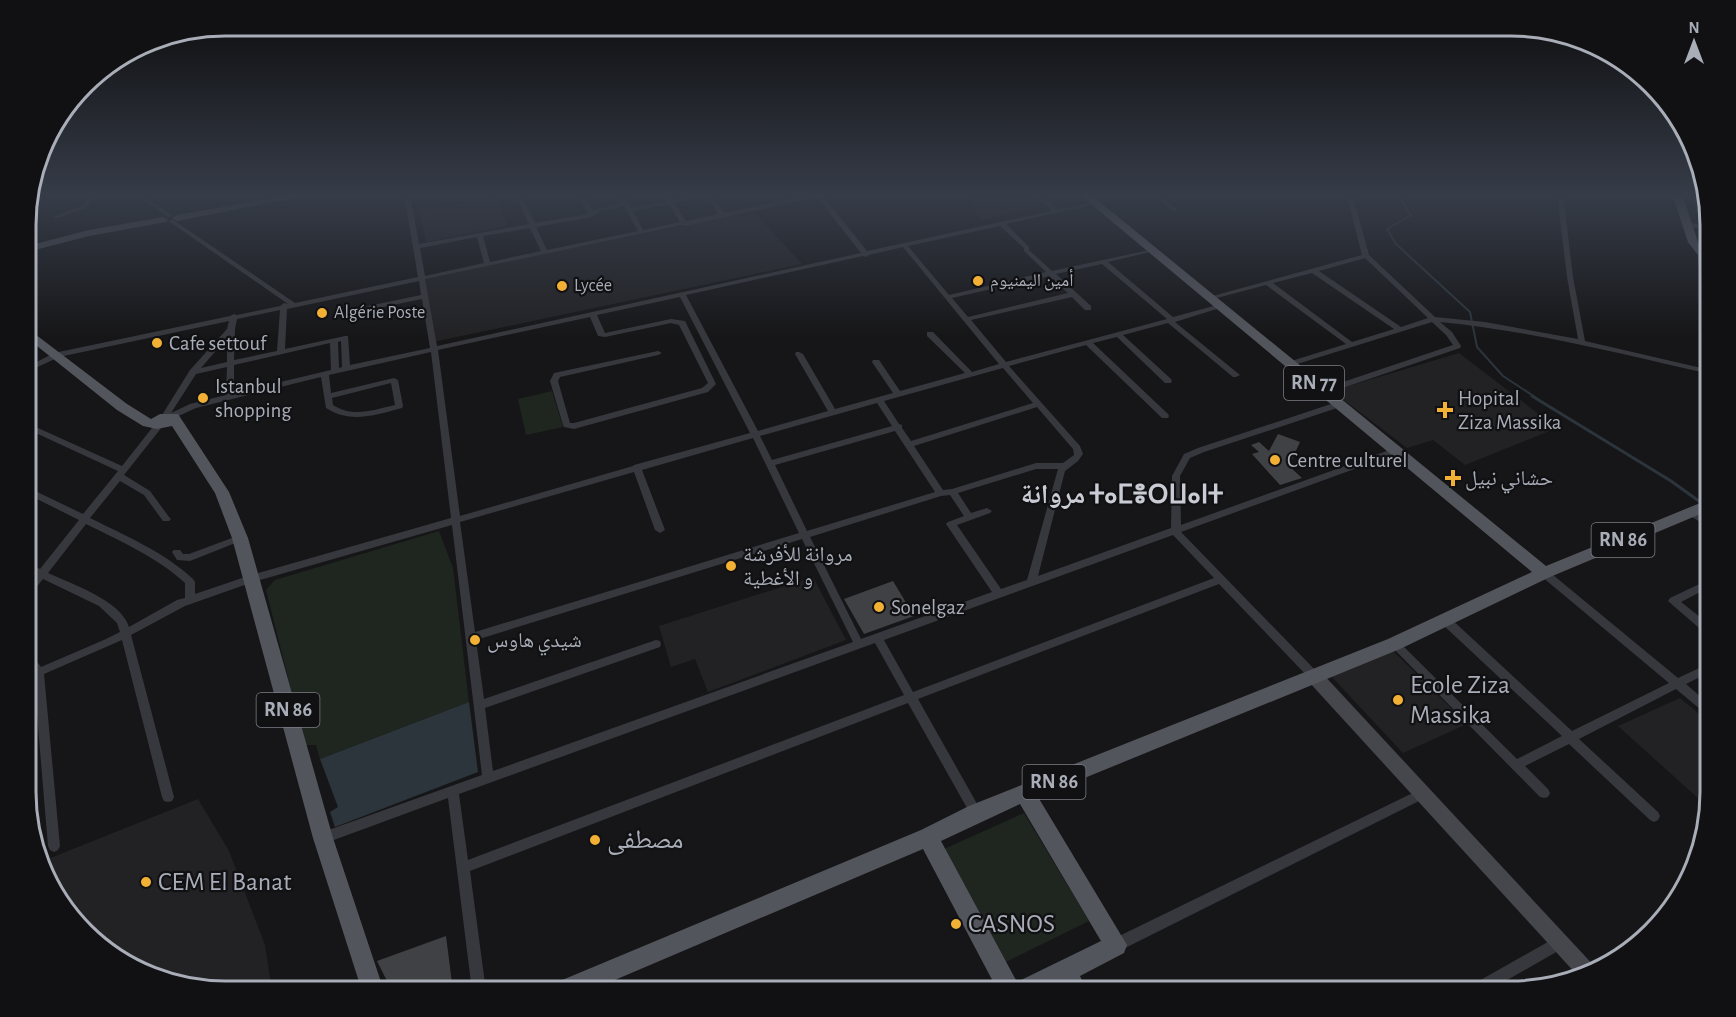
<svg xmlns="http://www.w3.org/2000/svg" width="1736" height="1017" viewBox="0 0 1736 1017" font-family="'Alegreya Sans','Noto Naskh Arabic','Noto Sans Tifinagh',sans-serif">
	<rect width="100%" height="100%" fill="#161618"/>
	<g fill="#222225">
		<path d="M969,194h59l14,12 -61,14 -16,-24z"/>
		<path d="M497,198l10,28 -81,16 -7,-31z"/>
		<path d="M754,212l48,52 -369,78 -9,-65z"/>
		<path d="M1459,353l98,75 -92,37 -32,-25 -26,8 -75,-57z"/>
		<path d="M813,577l33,63 -138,52 -13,-33 -24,8 -12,-41z"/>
		<path d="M1391,649l76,75 -64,29 -72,-77z"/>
		<path d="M1680,698l30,25 -1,85 -91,-82z"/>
		<path d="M198,799l31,52 36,94 7,46h-47l-100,-26 -66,-62 -16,-42z"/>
	</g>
	<g fill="#1e261f">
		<path d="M552,391l11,36 -37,8 -8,-36z"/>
		<path d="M439,531l14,37 16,134 -149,57 -4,-14h-11l-39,-155 9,-10z"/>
		<path d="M1024,813l65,108 -85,42 -60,-114z"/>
	</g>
	<path fill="#2c353c" d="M469,702l9,70 -143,55 -5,-15 8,-5 -18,-48z"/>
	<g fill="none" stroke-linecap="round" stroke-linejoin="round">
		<path stroke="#2c353c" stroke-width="2" d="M1398,194l13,21 -24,14 9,15 74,68 7,35 26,29 32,21"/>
		<path stroke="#2c353c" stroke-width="3" d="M1532,396l139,85 39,28"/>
	</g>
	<g fill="#404145">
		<path d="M1278,434l22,8 -11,24 13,12 -22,7 -28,-31 7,-2 -8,-7 8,-3 10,9z"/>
		<path d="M893,581l21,35 -50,18 -20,-35z"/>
		<path d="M446,936l7,55h-61l-15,-30z"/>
	</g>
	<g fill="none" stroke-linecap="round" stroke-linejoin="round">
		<g fill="#37383d" fill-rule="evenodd">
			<path d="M100,194h9l-18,8 -3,5 -30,11 -5,-1 30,-12 3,-5z"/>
			<path d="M135,194h7l31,22 -5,1z"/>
			<path d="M404,194h6l9,50 110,-20 -14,-30h6l14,29 53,-9 -10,-20h6l9,17 3,-2 26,-6 -5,-9h6l8,14 35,-7 -4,-7h6l4,6 28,-6h13l-1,1 12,18 88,-19h13l-2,2 44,55 185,-40 -19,-17h7l18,15 38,-7v2l-90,20 23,23v3l23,21 102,-22v2l-46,11 65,55 48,-13 2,1v2l-48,15 65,53 -4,2h-3l-65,-54 -45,12 48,44 1,2 -1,2h-6l-48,-46 -24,6 75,71 1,2 -1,2h-6l-76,-73 -77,21 71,80 3,8 -5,7 -13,10 -27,105 133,-48 1,-52 12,-22 14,-6 139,-46h6l1,2 -1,2 -139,46 -14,6 -10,18 1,49 214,-77h6l1,2 -1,2 -220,80 138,142 1,3 -1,3 -4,1 -4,-1 -92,-96 -301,115 62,110 2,4 -2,4 -4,2 -4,-2 -64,-114 -438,168 16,120h-14l-24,-193 -125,46 -4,-2 -2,-4 2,-4 4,-2 159,-57 -30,-250 -199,57 -68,24 -54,29 43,162 -2,4 -4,1 -4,-1 -2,-4 -40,-157 -78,34 16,172 -2,4 -4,2 -4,-2 -2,-4 -14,-167 -7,2v-9l5,-2 -5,-5v-12l4,1 10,13 65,-28 14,-7 -3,-9 -18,-17 -56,-27 -13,16 -3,1v-11l8,-10 -8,-4v-8l13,6 39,-49 -52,-26v-7l56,27 35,-43 -91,-42v-6l95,43 34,-43h6l1,2 -1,2 -38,48 26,16 19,26 2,2 -2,2h-6l-19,-26 -24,-14 -30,37c36,18 74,34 103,61l2,3v12l56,-19 200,-57 -20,-166 -102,23 2,18 63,-15 4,2 5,26 -1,2c-27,7 -51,16 -76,0l-5,-31 -125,31 -24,11 -9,-2 -1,-2 28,-45 37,-41 2,-8 -170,36 -32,15v-5l27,-14 176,-37 4,-2 3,1 43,-9 4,-3 4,1 -118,-82 -1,-1 3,-2 123,84 123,-26zM707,196l11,18 -32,7 -12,-18zM817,197l44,56 -424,93 -12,-67 258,-54 2,1zM669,204l11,18 -37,8 -10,-19zM624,206l14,25 -91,19 -11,-23 56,-10 8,-6zM1000,226l24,22v3l22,21 -97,23 -41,-49zM530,228l11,23 -51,11 -7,-26zM477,237l7,26 -59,13 -5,-28zM903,247l96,117 -27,8 -39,-40h-6v4l38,37 -65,18 -21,-31h-6l-1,2 21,31 -58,16 -32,-55 -4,-2h-3l-1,2 33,57 -70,20 -72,-136 177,-39 3,1 3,-2zM1102,264l65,55 -161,43 -35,-42 101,-23 13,13h6v-4l-35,-32zM1049,276l19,17 -100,24 -16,-19zM419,281l2,14 -67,14 -4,2 4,2 68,-14 8,49 -80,17 -2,-29h-3l-60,13 2,-40zM680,297l70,136 -116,32 -1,1 -173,50 -22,-166 152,-33 8,19 7,1 66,-14 8,2 29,58 -6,5 -128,35h-4l-12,-42 2,-4 98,-22 4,-2 -4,-2 -104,22 -4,8 13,44 1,2 10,2 134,-37 8,-8 -31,-63 -14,-2 -66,14 -8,-18zM280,310l-3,41 -43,9 1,-31 2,-10zM227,338v24l-26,6zM341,341l1,26 -3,1 -1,-26zM330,343l1,27 -97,23v-28zM227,367l-1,28 -36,9 -19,9 25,-39zM1003,368l30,35 -122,38 -9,-13v-3l-3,-1 -15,-23zM391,383l4,22c-22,5 -42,13 -62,0l-1,-7zM877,403l15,23 -120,34 -12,-24zM1037,407l36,42 1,6 -11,8h-27l-84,26 -9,1 -29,-44zM895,431l40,61 -128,39 -32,-66zM753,438l46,95 -324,99 -15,-110 174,-50 21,58 5,3 5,-3 -23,-60zM1036,469h22l-31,111 -26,9 -44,-64 33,-12 2,-2 -5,-3 -16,5 -13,-20zM950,495l14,21 -16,6 -2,2 46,68 -131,47 -51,-102 131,-41zM86,524c34,17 71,33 99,59v15l-8,2 -48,27c-8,-27 -58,-43 -81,-54zM1173,535l41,43 -301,114 -29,-52zM802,539l51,103 -360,129 -8,-63 175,-61 1,-3 -1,-3 -4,-1 -172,59 -8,-59zM875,643l29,52 -436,165 -9,-66z"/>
			<path d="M1104,194h12l-26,7 -3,-2z"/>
			<path d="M1151,194h7l20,16 -5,1z"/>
			<path d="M1343,194h6l5,6 15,55 66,62 50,5 93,17 -11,-62 -10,-83h6l10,83 12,64 125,29v4c-89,-20 -178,-43 -270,-52l12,10 9,14 -1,2 -132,45h-6l-1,-2 1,-2 131,-44 -7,-10 -14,-13 -141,44h-3v-4l58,-18 -80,-59 -53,14h-4v-2l153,-42 -14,-55zM1365,258l63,60 -27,9 -82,-56zM1312,273l82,56 -42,13 -79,-59z"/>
			<path d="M1691,194h6l13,32v4l-24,-4 -3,-2 3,-2 16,3z"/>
			<path d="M1690,509l20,12v7l-23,-14 -2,-2z"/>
			<path d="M240,535l3,1 2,2 -2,2 -53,21 -13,-1 -5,-8 2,-2h6l3,4h6z"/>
			<path d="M1544,569l3,1 131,108 32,-15v9l-24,12 24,21v11l-4,-2 -30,-25 -97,50 79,73 2,4 -2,4 -4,2 -4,-2 -81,-76 -44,22 23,23 2,4 -2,4 -4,1 -4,-1 -151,-153 1,-3 4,-1 4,1 119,118 45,-23 -121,-113 -1,-3 1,-3 4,-1 4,1 123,114 97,-48 -128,-107 -2,-3 2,-3z"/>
			<path d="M1710,579v8l-29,15 29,23v10l-4,-1 -38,-33 2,-3z"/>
			<path d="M1423,788l4,1 2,4 -2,4 -306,153 -5,2 -5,-2 -2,-5 2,-5z"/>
			<path d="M1560,935l5,2 2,5 -2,5 -77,44h-20l2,-5z"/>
		</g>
		<g fill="#45474d" fill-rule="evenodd">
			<path d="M294,194h21l-138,27 -5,-3 5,-3z"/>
			<path d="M163,217l5,3 -2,2 -77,14 -62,16v-6l62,-16z"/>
			<path d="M1315,670l6,2 276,297 -20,6 -268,-293 -2,-5 2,-5z"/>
		</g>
		<g fill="#53555c" fill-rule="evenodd">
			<path d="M1079,194h11l456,372 164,-67v11l-160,67 -150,72 -362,148 89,148 -3,8 -44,23 7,15h-23l-4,-5 -13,5h-49l-75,-142 -334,142h-37l3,-8 366,-153 48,-24 419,-167 144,-67zM1020,804l81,137 -84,41 -76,-141z"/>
			<path d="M1672,194h10l16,48 10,13 2,44 -6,-3 -4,-12 -2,-29 -10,-13z"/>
			<path d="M27,328l100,76 24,15 9,-5h18l51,78 19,46 85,300 51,153h-22l-49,-153 -81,-300 -17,-45 -43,-67 -15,3 -14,-3 -26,-16 -90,-72z"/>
		</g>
	</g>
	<linearGradient id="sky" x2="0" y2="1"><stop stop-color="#0c0c0d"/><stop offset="0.58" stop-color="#363c48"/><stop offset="1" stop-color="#363c48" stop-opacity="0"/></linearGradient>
	<rect width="1736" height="337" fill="url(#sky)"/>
	<g fill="#f2b134" stroke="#111113" stroke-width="2">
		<circle cx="978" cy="281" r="6"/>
		<circle cx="562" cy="286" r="6"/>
		<circle cx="322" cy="313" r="6"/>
		<circle cx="157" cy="343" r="6"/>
		<circle cx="203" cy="398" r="6"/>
		<path d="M1442 401h6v6h6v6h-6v6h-6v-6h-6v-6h6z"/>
		<circle cx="1275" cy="460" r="6"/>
		<path d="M1450 469h6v6h6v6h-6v6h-6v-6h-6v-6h6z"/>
		<circle cx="731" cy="566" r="6"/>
		<circle cx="879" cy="607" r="6"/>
		<circle cx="475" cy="640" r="6"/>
		<circle cx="1398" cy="700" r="6"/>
		<circle cx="595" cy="840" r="6"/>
		<circle cx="146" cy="882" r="6"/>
		<circle cx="956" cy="924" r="6"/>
	</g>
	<g text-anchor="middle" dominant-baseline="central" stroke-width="4.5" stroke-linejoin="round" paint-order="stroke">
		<g font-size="18" fill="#a8adb8" stroke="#111113" text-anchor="start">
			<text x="990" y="281">أمين اليمنيوم</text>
			<text x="574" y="286">Lycée</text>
			<text x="334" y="313">Algérie Poste</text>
		</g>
		<g fill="#111113" stroke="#7b7e86" stroke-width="1.5">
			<rect x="1284" y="366" width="60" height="34" rx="4.5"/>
			<rect x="1591.5" y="523" width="63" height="34" rx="4.5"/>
			<rect x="256.5" y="693" width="63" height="34" rx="4.5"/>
			<rect x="1022.5" y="765" width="63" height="34" rx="4.5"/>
		</g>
		<g font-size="20" font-weight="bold" fill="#a8adb8">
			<text x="1314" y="383">RN 77</text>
			<text x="1623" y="540">RN 86</text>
			<text x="288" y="710">RN 86</text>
			<text x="1054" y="782">RN 86</text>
		</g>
		<g font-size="21" fill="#a8adb8" stroke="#111113" text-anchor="start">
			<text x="169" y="343">Cafe settouf</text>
			<text x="215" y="386">Istanbul<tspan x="215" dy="24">shopping</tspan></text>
			<text x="1458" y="398">Hopital<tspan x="1458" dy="24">Ziza Massika</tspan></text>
			<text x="1287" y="460">Centre culturel</text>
			<text x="1465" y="478">حشاني نبيل</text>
			<text x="743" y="554">مروانة للأفرشة<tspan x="743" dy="24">و الأغطية</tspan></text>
			<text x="891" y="607">Sonelgaz</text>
			<text x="487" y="640">شيدي هاوس</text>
		</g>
		<g font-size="26" fill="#a8adb8" stroke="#111113" text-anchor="start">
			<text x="1410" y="685">Ecole Ziza<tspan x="1410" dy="30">Massika</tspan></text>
			<text x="607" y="840">مصطفى</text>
			<text x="158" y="882">CEM El Banat</text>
			<text x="968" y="924">CASNOS</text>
		</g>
		<g font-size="27" font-weight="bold" fill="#c9ccd4" stroke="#111113">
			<text x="1122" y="494">مروانة ⵜⴰⵎⴻⵔⵡⴰⵏⵜ</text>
		</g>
	</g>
	<path d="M0 0H1736V1017H0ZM225 36H1511A189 189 0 0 1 1700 225V792A189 189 0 0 1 1511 981H225A189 189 0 0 1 36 792V225A189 189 0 0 1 225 36Z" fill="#111113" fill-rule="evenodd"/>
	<path fill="none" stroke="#a8adb8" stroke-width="3" d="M225 36H1511A189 189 0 0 1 1700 225V792A189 189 0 0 1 1511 981H225A189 189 0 0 1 36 792V225A189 189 0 0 1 225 36Z"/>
	<g transform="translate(1694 42)" stroke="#111113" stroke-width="4.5" paint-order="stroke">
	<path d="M0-4.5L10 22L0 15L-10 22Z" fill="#a8adb8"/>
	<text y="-9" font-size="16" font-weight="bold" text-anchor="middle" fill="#a8adb8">N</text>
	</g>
</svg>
